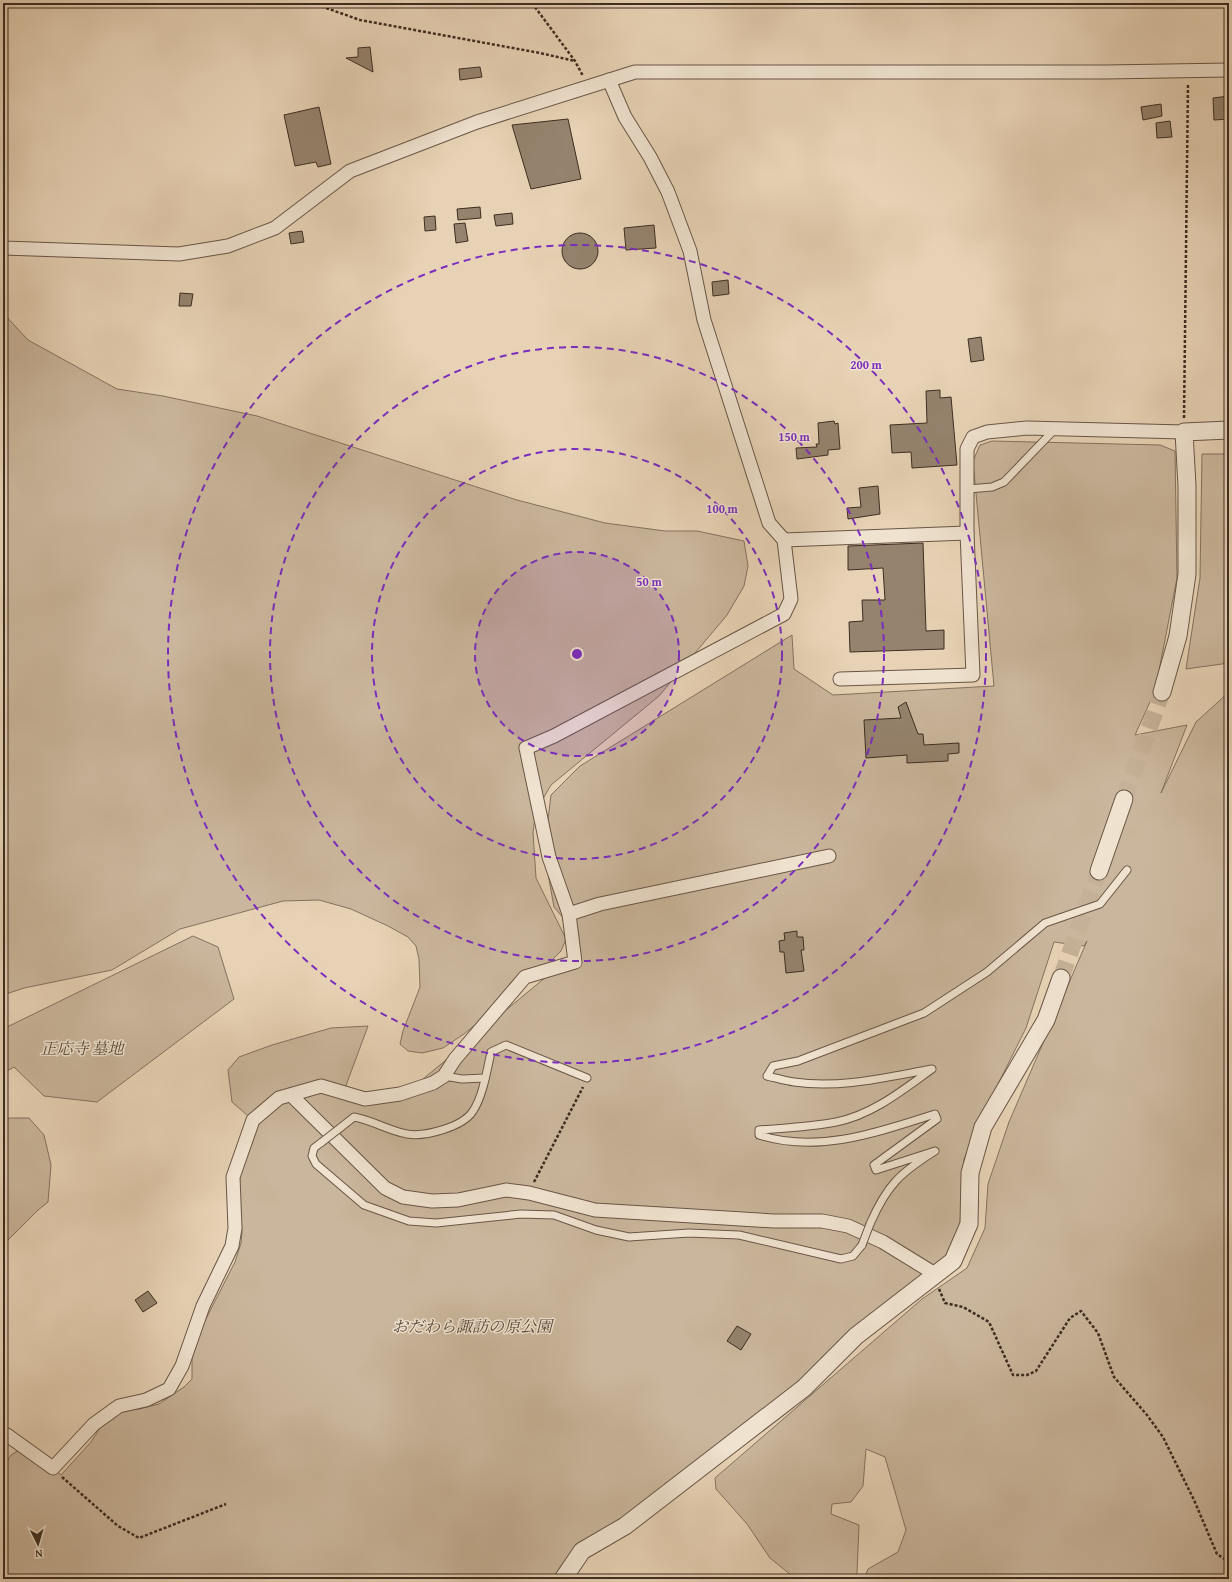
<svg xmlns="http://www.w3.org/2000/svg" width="1232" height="1582" viewBox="0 0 1232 1582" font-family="'Gentium Book Plus','Noto Serif JP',serif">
	<rect width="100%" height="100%" fill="#e7d2b5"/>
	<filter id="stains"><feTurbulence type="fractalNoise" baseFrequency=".005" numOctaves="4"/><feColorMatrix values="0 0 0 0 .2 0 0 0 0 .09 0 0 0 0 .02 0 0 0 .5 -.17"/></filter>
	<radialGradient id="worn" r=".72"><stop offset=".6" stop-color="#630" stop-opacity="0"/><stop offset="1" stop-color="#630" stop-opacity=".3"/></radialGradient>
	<g fill="#cab69c" stroke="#84725e">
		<path d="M3,313l25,27 89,49 46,7 94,20 260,84 88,23 60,8h32l47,10 4,25 -4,20 -17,29 -68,81 -108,89 -15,26 -3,21 3,46 30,61 -5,12 -18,18 -79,65 -21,14 -21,5 -14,-2 -8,-7 3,-13 17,-44 -1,-28 -3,-13 -8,-9 -20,-11 -37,-17 -32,-9 -36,1 -103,28 -68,41 -88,18 -21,7z"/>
		<path d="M992,441l168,4 15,6 2,127 -22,113 -20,44 52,-10 -26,68 35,-71 33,-30v887h-365l4,-10 30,-17 8,-22 -21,-73 -19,-8 -3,37 -12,16 -19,2 -1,10 28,11 -2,48 -5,6h-56l-26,-21 -23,-34 -31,-35 -1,-11 207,-179 45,-31 18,-40 3,-44 21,-62 78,-181 -3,5 -30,-4 -28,86 -41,82 -21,49 -4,65 -12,30 -75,78 -254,193c-24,13 -55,26 -65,54h-551v-112l8,-12 16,-10 34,30 30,-33 16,-25 10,-6 22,-2 20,-5 25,-17 8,-8v-33l43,-84 6,-19 1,-11 -3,-40 1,-17 15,-53 -23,-20 -4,-32 11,-13 33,-12 59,-17 37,-2 -27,73 28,5 48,-20 159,-132 -6,-26 -16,-19 -10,-55 7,-57 29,-29 212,-131 2,34 39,26 161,-9 -21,-225 7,-16z"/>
		<path d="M1202,454h27v209l-43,6 14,-91z"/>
		<path d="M193,936l25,11 16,52 -137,103 -53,-6 -30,-29 -11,6v-44z"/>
		<path d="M10,1118h19l15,17 7,30 -3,37 -11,9 -34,34v-125z"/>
	</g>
	<g fill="#95836e" stroke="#3d2d21">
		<path d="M370,47l3,25 -27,-14 12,-1v-9z"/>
		<path d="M480,67l2,10 -22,3 -1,-11z"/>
		<path d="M1229,96v23l-15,1 -1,-22z"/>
		<path d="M1161,104l1,12 -19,4 -2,-13z"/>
		<path d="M319,107l12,57 -13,3 -2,-5 -21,4 -11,-51z"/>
		<path d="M568,119l13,60 -50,10 -19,-64z"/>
		<path d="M1170,121l2,16 -15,1 -1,-15z"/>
		<path d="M480,207l1,11 -23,2 -1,-11z"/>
		<path d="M512,213l1,11 -17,2 -2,-11z"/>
		<path d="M435,216l1,14 -11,1 -1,-14z"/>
		<path d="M465,223l3,18 -12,2 -2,-19z"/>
		<path d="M654,225l2,23 -30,2 -2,-22z"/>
		<path d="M302,231l2,11 -13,2 -2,-11z"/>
		<circle cx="580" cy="251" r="18"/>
		<path d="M728,280l1,14 -16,2 -1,-14z"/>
		<path d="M180,293l13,1 -2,12h-12z"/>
		<path d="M981,337l3,23 -13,2 -3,-23z"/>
		<path d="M940,390v8l11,-1 6,68 -45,3 -1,-16 -19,1 -2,-28 37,-2 -1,-32z"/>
		<path d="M834,421l1,3 3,-1 2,26 -12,1v5l-31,4 -1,-11 21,-1 -1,-3h3l-1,-21z"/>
		<path d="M878,486l2,28 -32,5 -1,-11 14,-1 -2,-19z"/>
		<path d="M923,543l3,88 18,-1v19l-94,3 -1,-30 14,-1 -1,-21h23l-2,-32 -35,2v-24z"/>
		<path d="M906,702l12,32h5l1,11 35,-2v10l-11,1v7l-41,2v-8l-41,3 -2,-38 37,-2 -3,-11z"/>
		<path d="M797,931v6h6l1,13h-3l3,21 -18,2 -2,-21h-4l-1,-11 6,-1 -1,-7z"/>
		<path d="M148,1291l9,12 -14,9 -8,-12z"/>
		<path d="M737,1326l14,8 -10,16 -14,-9z"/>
	</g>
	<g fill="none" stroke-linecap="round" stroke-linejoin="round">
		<g stroke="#c5b197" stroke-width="17" stroke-dasharray="17 8" stroke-linecap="butt">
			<path d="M1124,799l38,-107"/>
			<path d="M1061,978l38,-107"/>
		</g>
		<defs>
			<g id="service">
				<path d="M968,489l24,-2 12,-5 52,-54"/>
				<path d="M444,1076l18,3 23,-1"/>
				<path d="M340,1128l14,-11c18,3 35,14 53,17 18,3 56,-7 66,-23 10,-15 14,-41 18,-59l15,-7 81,33"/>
				<path d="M322,1142l-8,6 -2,8 4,8 48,41 45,16 27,2 85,-9 33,1 42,15 33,7 60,-4 50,2 102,24 12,-3 9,-11"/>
				<path d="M870,1224c17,-39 30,-51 65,-73l-59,19 -2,-5 63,-46 -2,-5c-56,18 -117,40 -176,21v-5c26,-2 51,-3 77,-8 36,-7 67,-32 96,-53 -45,8 -92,20 -138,13 -9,-1 -18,-4 -27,-6l6,-10 25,-5 126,-48 63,-41 58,-49 55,-19 27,-34"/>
			</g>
			<g id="minor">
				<path d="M3,248l176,6 49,-8 47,-18 75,-57 127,-49 158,-50h471l123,-2"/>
				<path d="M784,540l183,-7"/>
				<path d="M840,679l133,-4 -6,-142v-84l6,-12 14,-5 40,-4 157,4"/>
				<path d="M569,914l-20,-57 -23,-109 28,-12 230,-122 7,-15 -7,-59 -15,-17 -65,-203 -14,-69 -22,-59 -18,-35 -25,-40 -16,-37"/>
				<path d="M291,1095l94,93 18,9 29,4 26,-1 48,-10 23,3 66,17 179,11h48l26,5 35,16 52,32"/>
				<path d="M3,1434l4,1 46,33 41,-44 25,-18 27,-6 23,-11 13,-23 21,-60 29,-60 3,-18 -2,-51 20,-57 26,-22 42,-12 44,13 35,-5 33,-11 11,-7 11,-17 70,-82 50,-15 -6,-48 31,-10 229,-48"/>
			</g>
			<g id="tertiary">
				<path d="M1162,692l16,-56 9,-62v-88l-3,-54 45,-2"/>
				<path d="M1099,871l25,-72"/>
				<path d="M563,1579l19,-28 43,-25 179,-138 52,-52 97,-75 16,-37 1,-51 13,-46 63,-107 15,-42"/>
			</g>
		</defs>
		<use href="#service" stroke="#685646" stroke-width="9"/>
		<use href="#minor" stroke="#685646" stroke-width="15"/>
		<use href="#tertiary" stroke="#685646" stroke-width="19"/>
		<g stroke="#3d2d21" stroke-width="2.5" stroke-dasharray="3 2" stroke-linecap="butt">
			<path d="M312,3l48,17 180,33 35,8"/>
			<path d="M532,3l43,58 8,15"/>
			<path d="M1184,418l4,-335"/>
			<path d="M534,1182l49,-95"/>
			<path d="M939,1289l6,14 18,4 26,15 24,53h14l9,-4 34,-53 11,-7 17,22 16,44 33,38 16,22 31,63 23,54 12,8"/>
			<path d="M62,1477l56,49 21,12 87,-34"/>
		</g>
		<use href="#service" stroke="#efe2cf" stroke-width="7"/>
		<use href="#minor" stroke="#efe2cf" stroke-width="13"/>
		<use href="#tertiary" stroke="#efe2cf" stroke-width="17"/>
		<defs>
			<g id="service-bridge">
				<path d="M322,1142l18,-14"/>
				<path d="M862,1245l8,-21"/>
			</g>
		</defs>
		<use href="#service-bridge" stroke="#685646" stroke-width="9" stroke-linecap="butt"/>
		<use href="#service-bridge" stroke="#efe2cf" stroke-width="7"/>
	</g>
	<circle cx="577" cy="654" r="102" fill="#7b2cbf" fill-opacity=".12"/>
	<g fill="none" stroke="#7b2cbf" stroke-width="2" stroke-dasharray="7 5">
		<circle cx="577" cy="654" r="102"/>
		<circle cx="577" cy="654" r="205"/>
		<circle cx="577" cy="654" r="307"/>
		<circle cx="577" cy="654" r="409"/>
	</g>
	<g text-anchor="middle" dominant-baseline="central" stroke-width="3" stroke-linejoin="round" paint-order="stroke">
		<g font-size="16" font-style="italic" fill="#59483a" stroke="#efe2cf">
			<text x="82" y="1048">正応寺 墓地</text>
			<text x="472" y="1326">おだわら諏訪の原公園</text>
		</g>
	</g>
	<circle cx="577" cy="654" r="6" fill="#7b2cbf" stroke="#efe2cf" stroke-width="2"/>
	<g font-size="12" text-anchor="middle" font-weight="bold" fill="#7b2cbf" stroke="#efe2cf" stroke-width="3" stroke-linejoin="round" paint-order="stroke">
		<text x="866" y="369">200 m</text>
		<text x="794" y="441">150 m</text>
		<text x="722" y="513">100 m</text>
		<text x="649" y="586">50 m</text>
	</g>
	<rect width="1232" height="1582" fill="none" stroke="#e7d2b5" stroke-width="16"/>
	<rect x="4" y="4" width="1224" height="1574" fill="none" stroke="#3d2d21" stroke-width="2"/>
	<rect x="8" y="8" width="1216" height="1566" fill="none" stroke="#3d2d21"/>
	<g transform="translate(38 1544) rotate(175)" stroke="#efe2cf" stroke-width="3" paint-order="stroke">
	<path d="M0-3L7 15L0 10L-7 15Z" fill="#3d2d21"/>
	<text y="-6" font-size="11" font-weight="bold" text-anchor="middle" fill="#3d2d21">N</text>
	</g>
	<rect width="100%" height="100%" filter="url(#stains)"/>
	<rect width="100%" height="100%" fill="url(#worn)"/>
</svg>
